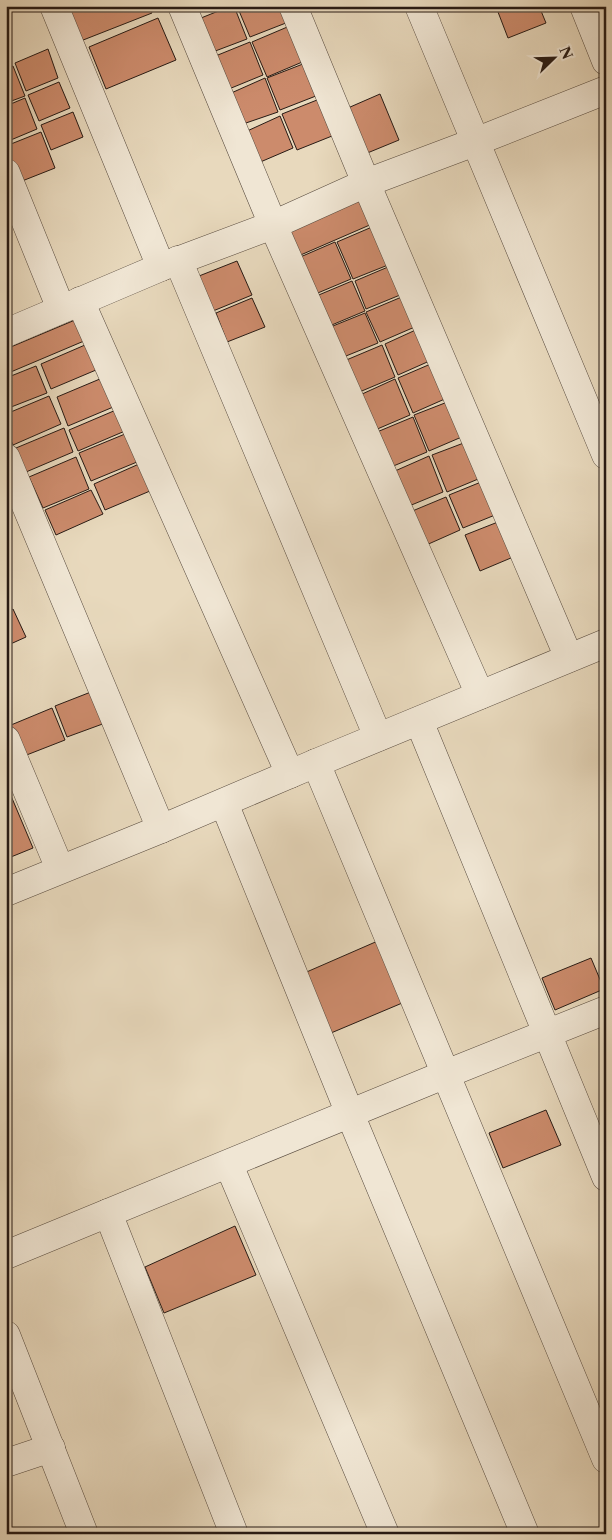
<svg xmlns="http://www.w3.org/2000/svg" width="612" height="1540" viewBox="0 0 612 1540" font-family="'Libre Caslon Text',serif">
	<rect width="100%" height="100%" fill="#e8d9bd"/>
	<filter id="stains"><feTurbulence type="fractalNoise" baseFrequency=".004" numOctaves="4"/><feColorMatrix values="0 0 0 0 .2 0 0 0 0 .09 0 0 0 0 .02 0 0 0 .5 -.17"/></filter>
	<radialGradient id="worn" r=".72"><stop offset=".6" stop-color="#630" stop-opacity="0"/><stop offset="1" stop-color="#630" stop-opacity=".3"/></radialGradient>
	<g fill="#cc8b6c" stroke="#271a14">
		<path d="M58,6h91l3,7 -79,31z"/>
		<path d="M231,6h3l13,33 -37,14 -14,-33z"/>
		<path d="M237,6h48l6,15 -41,16z"/>
		<path d="M512,6h27l7,17 -38,15 -10,-26z"/>
		<path d="M158,18l18,42 -70,29 -17,-42z"/>
		<path d="M292,25l15,35 -40,17 -15,-35z"/>
		<path d="M250,42l13,33 -39,16 -11,-34z"/>
		<path d="M48,49l10,29 -32,13 -11,-28z"/>
		<path d="M308,62l13,32 -41,16 -13,-32z"/>
		<path d="M13,66l12,30 -19,7v-35z"/>
		<path d="M265,78l13,34 -35,12 -14,-30z"/>
		<path d="M59,82l11,26 -31,13 -11,-26z"/>
		<path d="M380,94l19,46 -39,16 -19,-45z"/>
		<path d="M25,98l12,31 -31,13v-36z"/>
		<path d="M322,98l15,36 -40,16 -15,-36z"/>
		<path d="M73,112l10,25 -32,13 -10,-25z"/>
		<path d="M280,116l13,32 -35,15 -13,-31z"/>
		<path d="M41,132l14,36 -38,15 -11,-25v-12z"/>
		<path d="M360,197l12,27 -76,33 -12,-27z"/>
		<path d="M372,227l16,38 -35,14 -16,-37z"/>
		<path d="M335,242l16,37 -38,16 -15,-37z"/>
		<path d="M237,261l15,34 -39,16 -14,-35z"/>
		<path d="M388,267l12,28 -34,14 -11,-28z"/>
		<path d="M352,281l13,30 -38,16 -13,-30z"/>
		<path d="M404,296l13,30 -37,16 -14,-30z"/>
		<path d="M252,298l13,29 -38,15 -11,-29z"/>
		<path d="M365,313l13,30 -37,15 -13,-30z"/>
		<path d="M75,320l9,21 -78,33v-25z"/>
		<path d="M420,328l14,31 -36,16 -13,-31z"/>
		<path d="M85,345l11,25 -45,19 -10,-25z"/>
		<path d="M382,345l13,32 -38,16 -13,-32z"/>
		<path d="M433,363l14,35 -34,15 -15,-35z"/>
		<path d="M36,366l11,27 -41,16v-31z"/>
		<path d="M107,376l11,29 -50,21 -11,-29z"/>
		<path d="M395,379l15,36 -35,15 -15,-35z"/>
		<path d="M49,396l12,28 -48,21 -7,-16v-15z"/>
		<path d="M450,401l14,35 -35,15 -15,-36z"/>
		<path d="M116,410l9,21 -47,20 -9,-21z"/>
		<path d="M413,417l14,35 -36,15 -14,-35z"/>
		<path d="M64,428l9,24 -47,20 -10,-24z"/>
		<path d="M125,434l12,28 -46,19 -12,-28z"/>
		<path d="M469,441l14,36 -36,15 -15,-37z"/>
		<path d="M429,456l14,36 -34,14 -14,-35z"/>
		<path d="M76,457l13,32 -46,19 -14,-31z"/>
		<path d="M139,464l11,27 -45,19 -11,-26z"/>
		<path d="M486,480l14,33 -37,15 -14,-33z"/>
		<path d="M91,490l12,24 -47,21 -11,-25z"/>
		<path d="M446,497l14,33 -36,16 -14,-34z"/>
		<path d="M503,520l15,35 -38,16 -15,-36z"/>
		<path d="M13,609l13,28 -20,9v-33z"/>
		<path d="M96,690l12,32 -41,15 -12,-31z"/>
		<path d="M52,708l13,32 -41,16 -13,-31z"/>
		<path d="M6,784l27,64 -27,11z"/>
		<path d="M380,940l27,61 -76,32 -29,-59z"/>
		<path d="M591,958l13,31 -49,21 -13,-32z"/>
		<path d="M546,1110l15,35 -58,23 -14,-35z"/>
		<path d="M235,1226l21,49 -92,38 -19,-46z"/>
	</g>
	<g fill="none" stroke-linecap="round" stroke-linejoin="round">
		<defs>
			<g id="street">
				<path d="M54,6l107,261"/>
				<path d="M182,6l91,219 207,470"/>
				<path d="M293,6l73,177 203,475"/>
				<path d="M419,6l187,449"/>
				<path d="M584,6l22,55"/>
				<path d="M6,173l55,136"/>
				<path d="M178,260l200,477"/>
				<path d="M80,301l210,473"/>
				<path d="M6,333l155,-66 112,-42 93,-42 109,-41 131,-52"/>
				<path d="M6,458l155,371"/>
				<path d="M419,721l187,456"/>
				<path d="M6,740l54,129"/>
				<path d="M316,763l290,696"/>
				<path d="M224,803l126,311 175,420"/>
				<path d="M6,892l155,-63 155,-66 290,-120"/>
				<path d="M229,1165l156,369"/>
				<path d="M108,1213l126,321"/>
				<path d="M6,1255l440,-181 160,-64"/>
				<path d="M6,1335l78,199"/>
				<path d="M6,1463l45,-15"/>
			</g>
		</defs>
		<use href="#street" stroke="#574a3e" stroke-width="29"/>
		<use href="#street" stroke="#f0e6d4" stroke-width="28"/>
	</g>
	<rect width="612" height="1540" fill="none" stroke="#e8d9bd" stroke-width="25"/>
	<rect x="8" y="8" width="597" height="1525" fill="none" stroke="#271a14" stroke-width="2.5"/>
	<rect x="12" y="12" width="587" height="1515" fill="none" stroke="#271a14"/>
	<g transform="translate(554 58) rotate(67)" stroke="#f0e6d4" stroke-width="4" paint-order="stroke">
	<path d="M0-4L9 19L0 12L-9 19Z" fill="#271a14"/>
	<text y="-8" font-size="14" font-weight="bold" text-anchor="middle" fill="#271a14">N</text>
	</g>
	<rect width="100%" height="100%" filter="url(#stains)"/>
	<rect width="100%" height="100%" fill="url(#worn)"/>
</svg>
